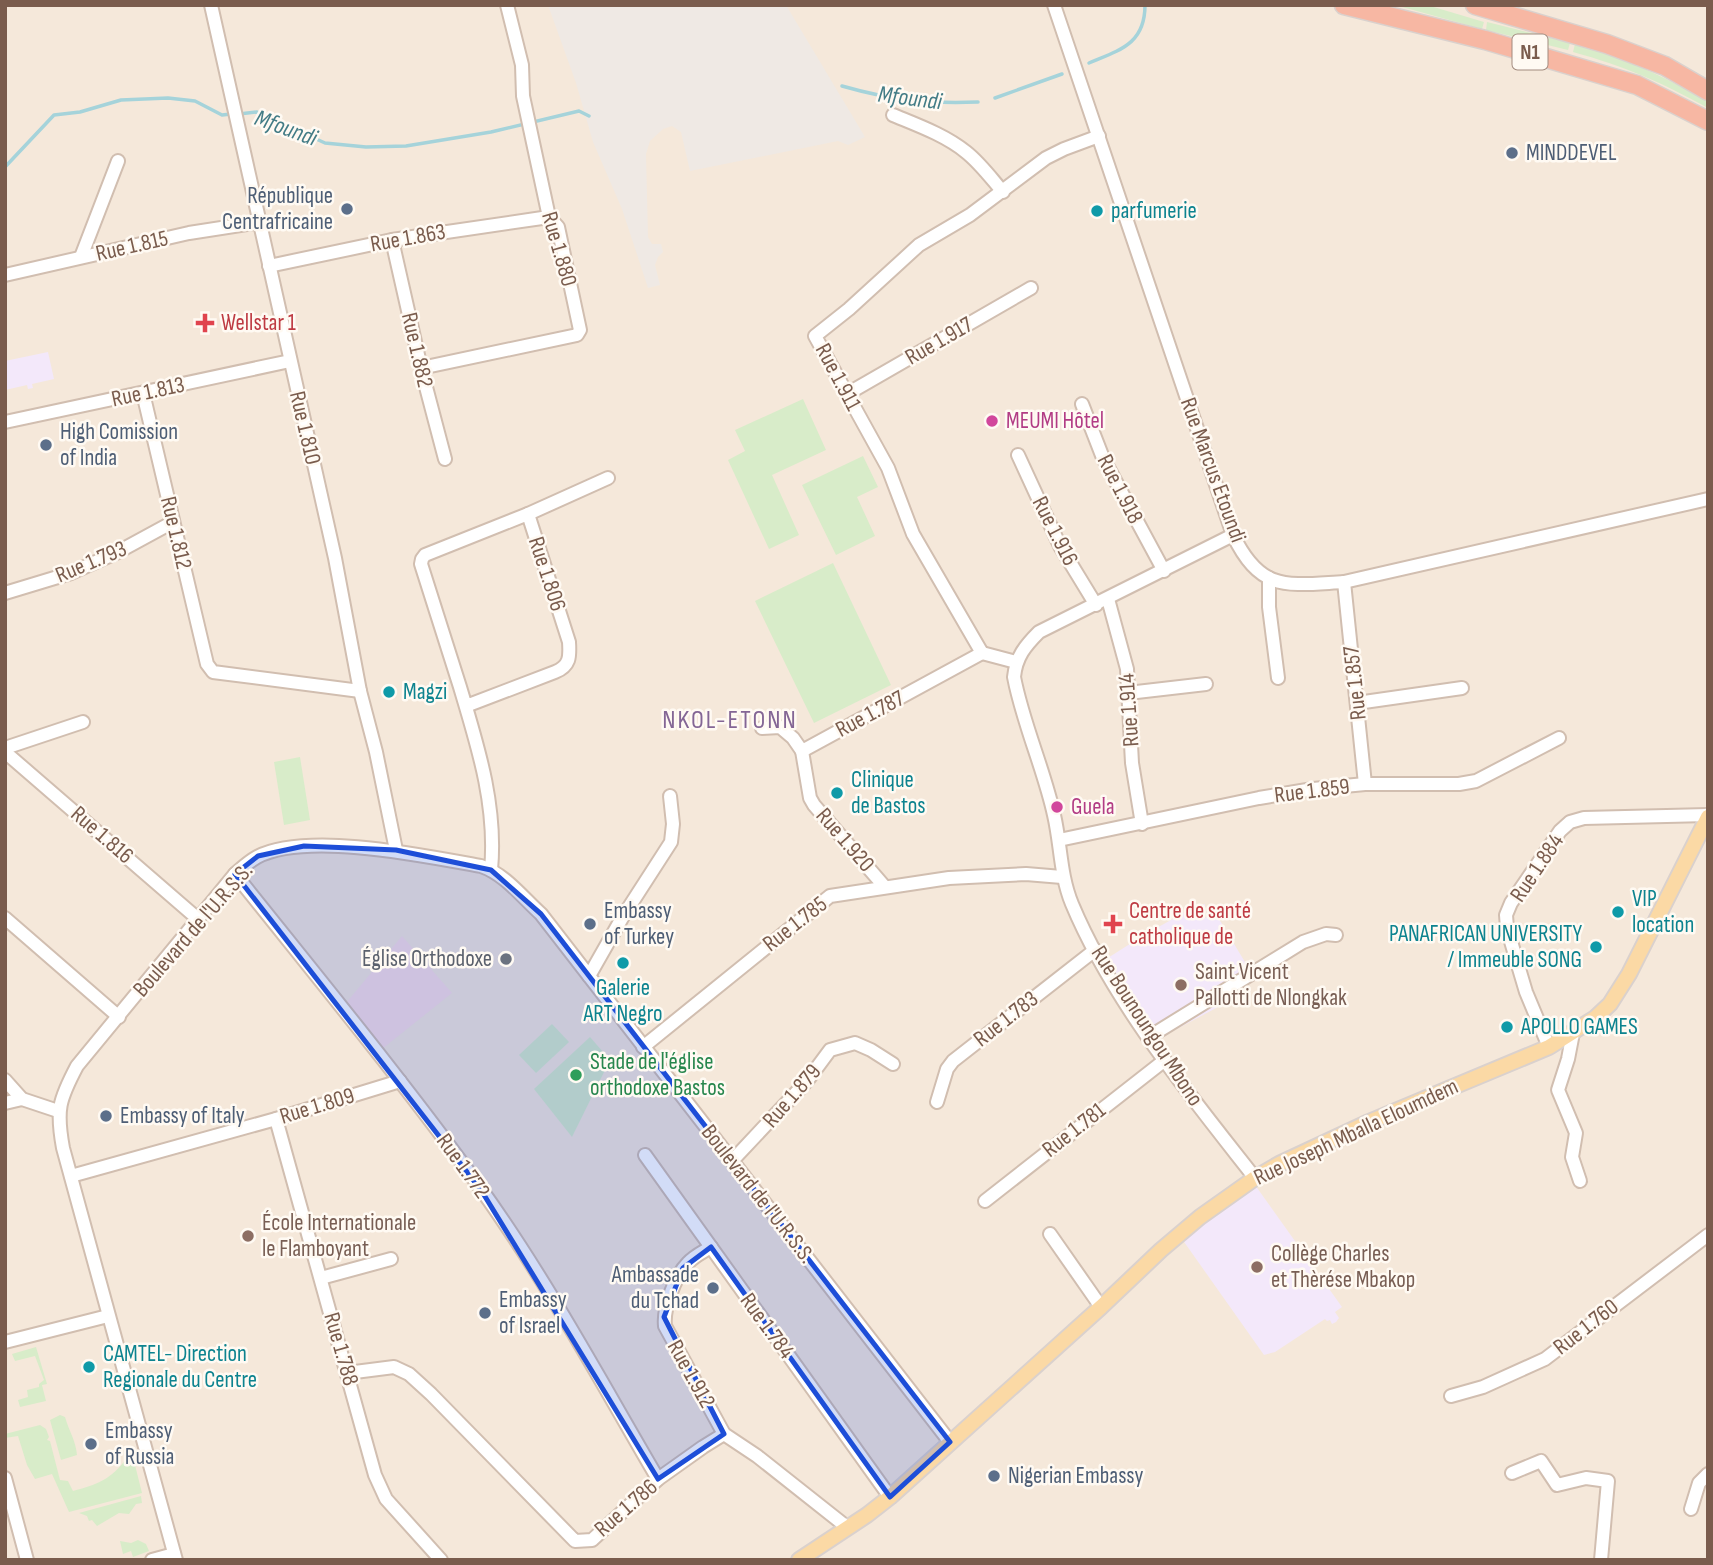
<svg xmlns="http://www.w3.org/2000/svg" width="1713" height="1565" viewBox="0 0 1713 1565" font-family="'Sofia Sans Condensed',sans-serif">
	<rect width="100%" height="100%" fill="#fdf6ec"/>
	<rect fill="#f5e8da" x="5" y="5" width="1703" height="1555"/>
	<path fill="#efe9e4" d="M548,5h238l79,132 -17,8 -10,-4 -148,30 -9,-39 -9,-6 -9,3 -13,12 -4,13 2,83 4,7h9l2,8 -5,5 -3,8 5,20 -12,3 -26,-79 -29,-67 -17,-59z"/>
	<g fill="#f3e8fa">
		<path d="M48,352l6,27 -22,5 1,4 -5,1 -1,-4 -22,5v-29z"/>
		<path d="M1205,904v14l11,-4 35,58 -16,26 -77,41 -55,-78 41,-26 45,-25z"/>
		<path d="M1255,1185l87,122 -7,5 4,6 -3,4 -4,2 -2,-4 -3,1 -2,-2 -50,33 -11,3 -82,-116z"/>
	</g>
	<path fill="#fbdfe3" d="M402,936l50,57 -70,56 -36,-46z"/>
	<g fill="#d8ecc9">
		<path d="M1395,5h32l57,17 -2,7z"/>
		<path d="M1487,22l83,21 -2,7 -82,-20z"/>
		<path d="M1575,44c50,15 88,31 133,58v6c-47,-26 -84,-42 -135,-56z"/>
		<path d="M803,399l23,51 -54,25 27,60 -30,14 -41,-89 17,-9 -10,-21z"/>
		<path d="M863,456l15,31 -21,10 18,39 -39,19 -34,-70z"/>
		<path d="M833,563l58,122 -77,38 -59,-122z"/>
		<path d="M300,757l10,63 -26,5 -10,-63z"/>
		<path d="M552,1024l17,18 -33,31 -17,-18z"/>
		<path d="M590,1037l20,23 -38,77 -38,-48z"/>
		<path d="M36,1347l11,37 -5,1 4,16 -26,6 -2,-7 10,-3 -1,-7 12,-3v-3l5,-4 -9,-24 -20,5 -3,-7z"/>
		<path d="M60,1415l5,2c4,14 11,24 12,38l-16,5 -11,-40z"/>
		<path d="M40,1425l6,4 3,8 -2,3 3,1 10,39 8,1 5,10c23,-6 39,-12 53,-32l7,-2 9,36 -73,19 -17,-38 -17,5 -8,-14 -9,-29 -13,2v-4z"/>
		<path d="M141,1496l1,7 -6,1 -7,10 -10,-1 -22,13 -5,-6 -3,1 -2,-5 -8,-3z"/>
		<path d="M138,1540l8,4 3,7 -16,6 -2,-6 -8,3 -3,-13 11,2z"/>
	</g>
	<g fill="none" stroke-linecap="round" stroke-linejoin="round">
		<g stroke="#a5d3da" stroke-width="3.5">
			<path d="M1089,63c31,-13 56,-19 56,-58"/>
			<path d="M842,86c49,14 85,18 136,16"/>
			<path d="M995,98l67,-24"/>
			<path d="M239,114l18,-2 68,31 41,4 40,-1 85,-14 88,-21 10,5"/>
			<path d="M5,167l49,-52 26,-3 41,-12 47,-2 27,3 27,14 9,-1"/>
		</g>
		<defs>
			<g id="minor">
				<path d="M211,5l124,553 25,133 16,61 20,98"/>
				<path d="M1054,5l179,530c28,58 55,50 111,47l364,-83"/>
				<path d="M893,115c24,10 52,20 73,37 14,11 25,26 37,40"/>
				<path d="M392,240l29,128 24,91"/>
				<path d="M81,257l37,-96"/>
				<path d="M269,266l123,-26 157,-23"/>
				<path d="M5,275l184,-42 71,-11"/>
				<path d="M421,368l156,-33 3,-5 -22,-103 -9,-10 -26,-121 -1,-31 -15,-60"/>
				<path d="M143,393l64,271 6,8 147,19"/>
				<path d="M847,394l184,-106"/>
				<path d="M1082,404l21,54 61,113"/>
				<path d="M5,422l285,-61"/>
				<path d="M1018,455l42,91 36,59"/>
				<path d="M528,514l80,-36"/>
				<path d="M1233,535l-194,97c-14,14 -23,25 -25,45 9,47 30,92 40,138 7,30 6,60 18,89 41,98 117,190 183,274"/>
				<path d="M1269,578v29l9,71"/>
				<path d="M1344,582l21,202"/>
				<path d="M5,593l66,-20 45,-20 57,-31"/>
				<path d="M1108,599l19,70 5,94 10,61"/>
				<path d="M982,653l-69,-119 -25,-66 -73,-132 34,-27 70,-64 51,-30 76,-57 18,-9 35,-13"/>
				<path d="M982,653l34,9"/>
				<path d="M1128,693l78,-9"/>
				<path d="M1357,703l105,-15"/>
				<path d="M466,706l89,-34c15,-6 15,-15 14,-30l-41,-128 -103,41 -3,4 -1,5c13,41 26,82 39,123 18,60 37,119 31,183"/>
				<path d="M762,728l18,-1 13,11 9,13 180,-98"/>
				<path d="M5,748l78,-26"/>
				<path d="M802,751l8,47 4,7 70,81"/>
				<path d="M5,752l193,167"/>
				<path d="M1059,840l200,-42 54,-9 52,-5h94l17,-3 83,-43"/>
				<path d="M235,874c83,104 168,207 246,315 66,92 120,193 177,290"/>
				<path d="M5,918l114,99"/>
				<path d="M589,976l33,-58 49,-76 2,-18 -3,-28"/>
				<path d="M1573,1033l-5,26 -10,31 18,43 -4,24 8,24"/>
				<path d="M1149,1037l154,-95 23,-8 10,1"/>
				<path d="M643,1047l187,-151 119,-18 77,-4 36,3"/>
				<path d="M1549,1047l-23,-55 -19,-64 -1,-13 5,-12 49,-72 10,-9 14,-4 124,-3"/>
				<path d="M5,1080l17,19 36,12"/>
				<path d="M937,1102l10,-33 6,-8 142,-111"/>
				<path d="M5,1103l17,-4"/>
				<path d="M276,1119l99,356 11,24 55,61"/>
				<path d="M645,1155l245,342"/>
				<path d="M732,1161l75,-80 23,-31 25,-7 16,7 22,14"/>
				<path d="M71,1176l205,-57 124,-38"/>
				<path d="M985,1201l180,-141"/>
				<path d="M1050,1234l51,73"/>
				<path d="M711,1247c-8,5 -17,9 -23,16 -13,13 -25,45 -23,63l59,108"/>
				<path d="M321,1278l70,-19"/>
				<path d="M5,1342l103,-26"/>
				<path d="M347,1373l47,-6 15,7 22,20 144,147 17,-1 66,-61 45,-32 21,-13 33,22 91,72"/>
				<path d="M1451,1396l32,-9 62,-28 163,-124"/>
				<path d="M1512,1473l29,-12 16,24 29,-7 22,3 -7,79"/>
				<path d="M5,1478l22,82"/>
				<path d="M1691,1509l8,-26 9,-9"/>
				<path d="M152,1560l22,-6"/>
				<path d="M176,1560l-113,-412c-7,-38 -4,-48 14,-82l158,-192c7,-6 13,-12 22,-17 49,-26 169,-1 224,9 24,8 42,32 60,48l409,528"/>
			</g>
			<path id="major" d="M799,1560l68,-45 23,-18 211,-190 60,-57 39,-33 55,-39 24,-14 90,-42 180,-75 46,-29 15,-14 19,-30 79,-157"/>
			<g id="highway">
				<path d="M1344,5l141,35 152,45 71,36"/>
				<path d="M1475,5l132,39 58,22 43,25"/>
			</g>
		</defs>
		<use href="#minor" stroke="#d1beb0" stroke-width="16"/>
		<use href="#major" stroke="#dad1cd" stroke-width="18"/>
		<use href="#highway" stroke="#dad1cd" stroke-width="21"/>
		<use href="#minor" stroke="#fff" stroke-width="12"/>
		<use href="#major" stroke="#fbd9a5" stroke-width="14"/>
		<use href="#highway" stroke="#f7b7a3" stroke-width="18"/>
	</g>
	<path fill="#1d4ed8" fill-opacity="0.2" stroke="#1d4ed8" stroke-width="5" stroke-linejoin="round" d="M304,846l92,4 95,20 50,44 409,528 -60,55 -179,-250 -28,21 -19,49 60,117 -66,45 -177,-289 -246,-316 23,-18z"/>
	<g fill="#5c6f8a" stroke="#fffaf3" stroke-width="2.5">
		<circle cx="1512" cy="153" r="7"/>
		<circle cx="347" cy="209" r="7"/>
		<circle cx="46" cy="445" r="7"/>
		<circle cx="590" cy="924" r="7"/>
		<circle cx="106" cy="1116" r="7"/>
		<circle cx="713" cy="1288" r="7"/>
		<circle cx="485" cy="1313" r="7"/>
		<circle cx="91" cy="1444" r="7"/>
		<circle cx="994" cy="1476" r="7"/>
	</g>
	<g fill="#0f9aa8" stroke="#fffaf3" stroke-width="2.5">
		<circle cx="1097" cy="211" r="7"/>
		<circle cx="389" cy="692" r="7"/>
		<circle cx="837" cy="793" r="7"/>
		<circle cx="1618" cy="912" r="7"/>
		<circle cx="1596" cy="947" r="7"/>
		<circle cx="623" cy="963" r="7"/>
		<circle cx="1507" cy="1027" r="7"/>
		<circle cx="89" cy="1367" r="7"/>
	</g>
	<g fill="#e0444e" stroke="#fffaf3" stroke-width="2.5">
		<path d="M201.5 312.5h7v7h7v7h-7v7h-7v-7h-7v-7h7z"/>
		<path d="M1109.5 913.5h7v7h7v7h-7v7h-7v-7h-7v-7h7z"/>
	</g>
	<g fill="#d1479c" stroke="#fffaf3" stroke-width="2.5">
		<circle cx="992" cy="421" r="7"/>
		<circle cx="1057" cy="807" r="7"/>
	</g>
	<circle fill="#6b7280" stroke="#fffaf3" stroke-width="2.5" cx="506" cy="959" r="7"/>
	<g fill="#8d6e63" stroke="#fffaf3" stroke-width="2.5">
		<circle cx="1181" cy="985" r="7"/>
		<circle cx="248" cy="1236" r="7"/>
		<circle cx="1257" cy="1267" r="7"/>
	</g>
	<circle fill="#2e9e5b" stroke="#fffaf3" stroke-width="2.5" cx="576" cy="1075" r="7"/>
	<g text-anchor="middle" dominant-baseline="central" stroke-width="5" stroke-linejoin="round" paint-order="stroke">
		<rect fill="#fffaf3" stroke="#a28b7f" stroke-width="2" x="1512.5" y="34.5" width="35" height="35" rx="5"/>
		<g font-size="21" font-weight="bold" fill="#7a5c4d">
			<text x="1530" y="52">N1</text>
		</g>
		<g font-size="23" fill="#4e5e75" stroke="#fffaf3" text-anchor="start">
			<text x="1526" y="153">MINDDEVEL</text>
			<text x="333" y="196" text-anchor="end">République<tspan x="333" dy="26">Centrafricaine</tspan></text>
			<text x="60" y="432">High Comission<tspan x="60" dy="26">of India</tspan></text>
			<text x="604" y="911">Embassy<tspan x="604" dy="26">of Turkey</tspan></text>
			<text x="120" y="1116">Embassy of Italy</text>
			<text x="699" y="1275" text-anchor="end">Ambassade<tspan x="699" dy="26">du Tchad</tspan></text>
			<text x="499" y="1300">Embassy<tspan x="499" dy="26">of Israel</tspan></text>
			<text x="105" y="1431">Embassy<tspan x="105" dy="26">of Russia</tspan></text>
			<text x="1008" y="1476">Nigerian Embassy</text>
		</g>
		<g font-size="23" fill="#0d838f" stroke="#fffaf3" text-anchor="start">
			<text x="1111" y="211">parfumerie</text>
			<text x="403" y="692">Magzi</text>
			<text x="851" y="780">Clinique<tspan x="851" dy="26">de Bastos</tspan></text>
			<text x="1632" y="899">VIP<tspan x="1632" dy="26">location</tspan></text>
			<text x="1582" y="934" text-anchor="end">PANAFRICAN UNIVERSITY<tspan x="1582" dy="26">/ Immeuble SONG</tspan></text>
			<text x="623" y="988" text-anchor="middle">Galerie<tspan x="623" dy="26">ART Negro</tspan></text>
			<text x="1521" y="1027">APOLLO GAMES</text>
			<text x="103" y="1354">CAMTEL- Direction<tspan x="103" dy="26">Regionale du Centre</tspan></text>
		</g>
		<g font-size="23" fill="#7a5c4d" stroke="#fffaf3">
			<text transform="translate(408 238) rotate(-10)">Rue 1.863</text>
			<text transform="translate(132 246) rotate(-13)">Rue 1.815</text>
			<text transform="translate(559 249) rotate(74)">Rue 1.880</text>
			<text transform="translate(939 341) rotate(-30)">Rue 1.917</text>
			<text transform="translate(417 350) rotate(77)">Rue 1.882</text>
			<text transform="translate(838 377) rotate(62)">Rue 1.911</text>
			<text transform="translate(148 392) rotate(-12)">Rue 1.813</text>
			<text transform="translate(305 428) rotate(77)">Rue 1.810</text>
			<text transform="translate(1213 470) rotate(70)">Rue Marcus Etoundi</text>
			<text transform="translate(1120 489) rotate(63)">Rue 1.918</text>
			<text transform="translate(1055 531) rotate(63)">Rue 1.916</text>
			<text transform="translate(176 533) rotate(77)">Rue 1.812</text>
			<text transform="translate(91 562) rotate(-23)">Rue 1.793</text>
			<text transform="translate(547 574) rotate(72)">Rue 1.806</text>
			<text transform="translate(1355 683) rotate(-96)">Rue 1.857</text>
			<text transform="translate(1129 710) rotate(-94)">Rue 1.914</text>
			<text transform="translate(870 714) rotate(-28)">Rue 1.787</text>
			<text transform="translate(1312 791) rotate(-7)">Rue 1.859</text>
			<text transform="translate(102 835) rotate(41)">Rue 1.816</text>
			<text transform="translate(845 840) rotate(49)">Rue 1.920</text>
			<text transform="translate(1537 868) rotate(-56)">Rue 1.884</text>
			<text transform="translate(795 924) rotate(-38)">Rue 1.785</text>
			<text transform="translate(193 930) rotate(-49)">Boulevard de l'U.R.S.S.</text>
			<text transform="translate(1006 1019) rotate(-38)">Rue 1.783</text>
			<text transform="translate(1147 1026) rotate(57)">Rue Bounoungou Mbono</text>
			<text transform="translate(792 1096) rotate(-49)">Rue 1.879</text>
			<text transform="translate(317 1106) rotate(-17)">Rue 1.809</text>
			<text transform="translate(1074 1130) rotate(-38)">Rue 1.781</text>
			<text transform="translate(1356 1132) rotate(-25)">Rue Joseph Mballa Eloumdem</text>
			<text transform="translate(463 1166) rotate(54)">Rue 1.772</text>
			<text transform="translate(758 1194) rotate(52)">Boulevard de l'U.R.S.S.</text>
			<text transform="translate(767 1326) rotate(54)">Rue 1.784</text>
			<text transform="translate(1586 1327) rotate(-38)">Rue 1.760</text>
			<text transform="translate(341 1349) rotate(74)">Rue 1.788</text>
			<text transform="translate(691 1374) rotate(61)">Rue 1.912</text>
			<text transform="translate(626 1508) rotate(-41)">Rue 1.786</text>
		</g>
		<g font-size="23" fill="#be3a42" stroke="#fffaf3" text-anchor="start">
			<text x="221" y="323">Wellstar 1</text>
			<text x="1129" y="911">Centre de santé<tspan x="1129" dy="26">catholique de</tspan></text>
		</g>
		<g font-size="23" fill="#b23c85" stroke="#fffaf3" text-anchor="start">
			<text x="1006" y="421">MEUMI Hôtel</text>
			<text x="1071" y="807">Guela</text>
		</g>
		<g font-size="23" fill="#5b616d" stroke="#fffaf3" text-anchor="end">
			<text x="492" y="959">Église Orthodoxe</text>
		</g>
		<g font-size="23" fill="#785e54" stroke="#fffaf3" text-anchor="start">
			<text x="1195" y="972">Saint Vicent<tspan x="1195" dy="26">Pallotti de Nlongkak</tspan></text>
			<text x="262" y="1223">École Internationale<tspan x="262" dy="26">le Flamboyant</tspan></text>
			<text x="1271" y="1254">Collège Charles<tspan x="1271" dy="26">et Thèrése Mbakop</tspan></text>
		</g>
		<g font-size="23" fill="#27864d" stroke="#fffaf3" text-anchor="start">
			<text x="590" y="1062">Stade de l'église<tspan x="590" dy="26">orthodoxe Bastos</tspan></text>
		</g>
		<g font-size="24" font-style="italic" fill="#437c86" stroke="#fffaf3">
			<text transform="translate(910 98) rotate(7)">Mfoundi</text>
			<text transform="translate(286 128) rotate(20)">Mfoundi</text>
		</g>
		<g font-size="26" letter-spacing="2" fill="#846695" stroke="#fffaf3">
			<text x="730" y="720">NKOL-ETONN</text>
		</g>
	</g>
	<rect width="1713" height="1565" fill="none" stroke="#7a5c4d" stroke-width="14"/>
</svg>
